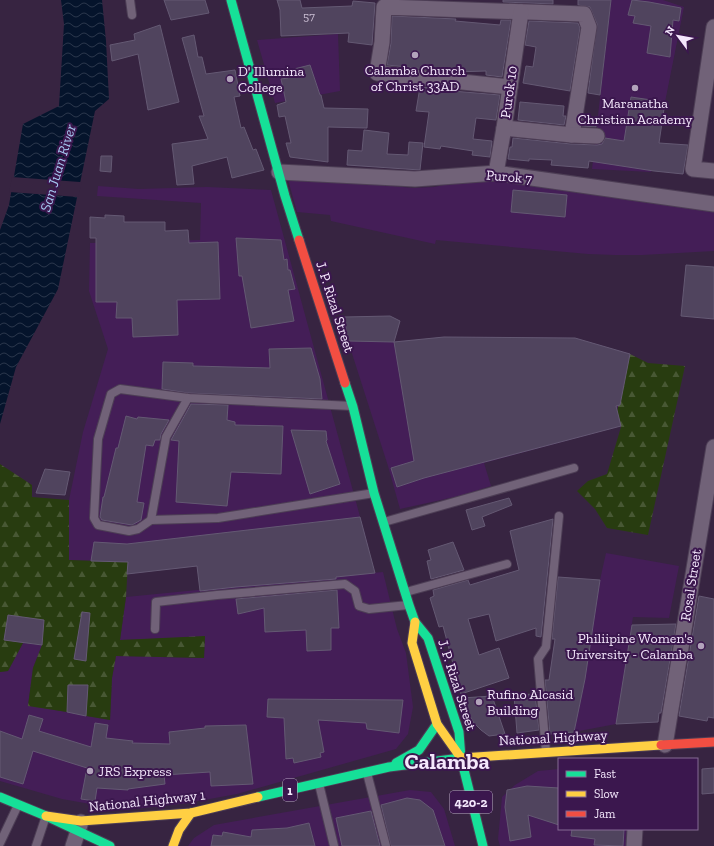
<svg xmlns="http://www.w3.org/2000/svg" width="714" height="846" viewBox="0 0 714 846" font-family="'Zilla Slab',serif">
	<defs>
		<pattern id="forest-firs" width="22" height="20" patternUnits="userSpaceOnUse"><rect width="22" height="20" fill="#283c10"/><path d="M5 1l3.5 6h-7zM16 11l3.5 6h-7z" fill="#485834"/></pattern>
		<pattern id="water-waves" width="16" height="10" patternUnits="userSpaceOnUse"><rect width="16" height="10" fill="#05142c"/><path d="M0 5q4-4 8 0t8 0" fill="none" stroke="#2a364c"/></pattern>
	</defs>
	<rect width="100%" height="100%" fill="#372441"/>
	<g fill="#441e57">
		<path d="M611,0h52l21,7 -33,165 -59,-3z"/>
		<path d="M338,34l2,57 -65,12 -18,-63z"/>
		<path d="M502,173l212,38v40l-72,4h-27l-27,-1 -152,-14 -1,4 -104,-23 -1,-6 -33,-3 -10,-36 126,12 21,-1z"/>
		<path d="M98,186l41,3 68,-2 64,3 97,356 -241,28 1,-12 -59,-2v-60l14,-68 25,-83 -19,-58 1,-48 110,-3 1,-37 -104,-7z"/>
		<path d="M444,337l131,1 55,16 -10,51 1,21 -137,37 7,23 -32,10 -59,13 -12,-43 -40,-125 46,1z"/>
		<path d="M606,553l73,13 -10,52 -36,-1 -17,107 -42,8 11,-53 15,-99z"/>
		<path d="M383,572l14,57 9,24 7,54 -5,27 -12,15 -159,45 -55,10 -58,6 -62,-11 -62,-18v-109l8,-1 15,-28 19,2 -9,23 -5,37 82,15 2,-42 4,-22 88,2 1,-21 -85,3 6,-43z"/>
		<path d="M559,769v60h78l-1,17h-136l-2,-7 4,-42 13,-12 23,-14z"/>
		<path d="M410,790l21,2 13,17 11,37h-267l6,-8 20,-13z"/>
	</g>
	<g fill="url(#forest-firs)">
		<path d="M630,354l18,9 37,3 -37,169 -41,-7 -12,-19 -18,-18 11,-10 19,-7 14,-47 -4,-16z"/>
		<path d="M0,464l32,21v12l37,3v60l59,2 -2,35 -6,43 85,-4 -1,22 -88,-2 -4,22 -2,42 -24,-4 2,-31h-20l-1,27 -39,-6 5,-38 9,-23 2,-25 -36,-4 -4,24 19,3 -15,28 -8,1z"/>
	</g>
	<path fill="url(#water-waves)" d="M61,0h41l4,41 3,58 -14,12 -37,178 -42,78 -16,57v-194l9,-25 14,-81 36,-18 5,-82z"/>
	<path fill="#372441" d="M12,177l68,5h2l-4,15 -69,-5z"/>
	<g fill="#50445e" stroke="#645973">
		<path d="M164,0h41l4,13 -38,7z"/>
		<path d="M277,0h23l2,8 50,-2 1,-5 22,2 -3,42 -24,-3 1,-9 -68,3 -1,-26z"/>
		<path d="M503,0h50v4l-50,-2z"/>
		<path d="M578,0h33l-11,95 -12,-2 9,-69 -7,-17 -12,-2z"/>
		<path d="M632,0l17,2 32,6 -2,13 -6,-1 -3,37 -23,-4 4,-27 -18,-3 2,-7 -7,-1z"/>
		<path d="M392,16l64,3 -1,2 45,4 1,-5h10l-9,57 -16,-2v-4l-33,1 -66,-7 4,-22z"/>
		<path d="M529,21l49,2 2,5 -10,63 -47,-8 3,-17 7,1 3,-20 -11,-2z"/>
		<path d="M160,25l19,77 -31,8 -10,-56 -26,7 -2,-16 25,-5 -1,-6z"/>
		<path d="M194,35l4,22h4l4,17 29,-4 5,26 -6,1 7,31 3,-1 9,23 3,-1 8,21 -32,8 -5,-21 -35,9 2,18 -17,1 -5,-41 36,-5 -9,-23h5l-22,-78z"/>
		<path d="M310,65l10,30h1l3,13 44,1 -1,19 -39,-1v35l-38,-5 -4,-14h5l-6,-27 -6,1 -2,-12 9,-3 -5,-23 7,-1 -2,-7z"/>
		<path d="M420,87l32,3v1l48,4 -4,25 -20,-2 -3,21 19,2 -2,16 -18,-2 1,-4 -32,-5 -1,3 -16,-2 5,-35 -13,-1z"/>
		<path d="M631,97l34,5 -6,41 29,2 -5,29 -29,-3 -65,-10 -1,7 -37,-3 1,-5 -23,-1v2l-21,-2 2,-12h2l1,-9 58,6 26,1 5,-1 3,-6 19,3z"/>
		<path d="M520,102l44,4 -1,10h3l-2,9 -46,-5z"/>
		<path d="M584,118l12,1v8l-14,-1z"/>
		<path d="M364,130l25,3 -2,21 21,1 1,-13 14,1 -3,27 -73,-5 1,-15 14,1z"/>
		<path d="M101,156h11l-1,16 -11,-1z"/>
		<path d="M513,190l54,5 -2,22 -54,-5z"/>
		<path d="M105,215l19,1v6h41v9l23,-1 1,13 29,-1 2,57 -43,1 1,35 -45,2 -1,-19h-16l1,-16h-21v-64h-6v-21l15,1z"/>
		<path d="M236,238l45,2 3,20 3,-1 1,11h2l5,19 -7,1 6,31 -43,7 -9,-52h-3z"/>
		<path d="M686,265l28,2v52l-33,-3z"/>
		<path d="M390,316l10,5 -6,21 -46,-1 -4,-24z"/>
		<path d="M444,337l131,1 55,16 -10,51 -4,1 5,20 -197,52 -27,9 -6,-19 23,-7 -20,-119z"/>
		<path d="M311,348l9,31 2,20 -134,-6 -26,-4 1,-27 30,1v3l77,2 -1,-19z"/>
		<path d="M191,404l37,1 -1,15 8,2v3l48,1 -2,48 -50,-2 -4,34 -51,-4 3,-61 -8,-1z"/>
		<path d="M126,416l11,3 1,-2 31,3 -8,14 -1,6h-5l-2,6 -7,-1 -9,57 7,1 -3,17 -9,5 -30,-5 -2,-3 3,-20h1l12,-49h2z"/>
		<path d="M291,430l35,1 1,9 -1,1 14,43 -30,10z"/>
		<path d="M45,469l25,3 -5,23 -29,-2z"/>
		<path d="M509,498l3,7 -30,12 3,9 -13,4 -6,-20z"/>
		<path d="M360,517l15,56 -39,4v2l-100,8 -36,4 -3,-25 -70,8 1,-12 -37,-1 3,-19 33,2z"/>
		<path d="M553,519l-12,118 -5,-1v-8l-40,13 -7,-27 -21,5 11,36 20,-7 10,30 -48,16 -18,-68 -4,1 -9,-29 4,-2 -1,-6 35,-10 2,5 49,-15 -9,-39z"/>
		<path d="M453,542l11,28 -33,9 -4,-18 4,-1 -3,-10z"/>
		<path d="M558,577l42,3 -15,99 -11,53 -24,2 -5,-54h4l6,-41h-3z"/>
		<path d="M337,590l2,38h-8v22l-24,1 -1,-21 -41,2 -1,-24 -26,6 -2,-15z"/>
		<path d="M699,596l15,3v119l-6,-1 -1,4 -28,-5z"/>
		<path d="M82,612l8,1 -4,48 -12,-2z"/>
		<path d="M8,615l36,5 -2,25 -38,-5z"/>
		<path d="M676,624l-15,89h-2l-1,9 -42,2 16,-99z"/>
		<path d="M68,685h20l-2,31 -19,-4z"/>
		<path d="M535,694l4,36 -22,3 -3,-38z"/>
		<path d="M492,696l13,38 -16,2 -8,-6 -7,-7 -6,-10 -6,-15z"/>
		<path d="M268,699l135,1 -4,33 -32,-4 -1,-6 -48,-3 6,32 -4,1 1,4 -27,6 -1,-5 -7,1 -2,-41 -17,-1z"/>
		<path d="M29,715l14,4 -4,12 52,16 4,-24 13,2 -2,13 27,3 -1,2 38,1 -1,-12 36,-4v-2l41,-1 7,59 -42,2 -1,-14 -46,3 1,9 -37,5v1l-31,-2 -2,13 -14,-2 6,-31 -54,-17 -10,33 -23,-7v-46l22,8z"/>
		<path d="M714,768v25l-12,1v-25z"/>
		<path d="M527,786l32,2v37l-31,-10 3,22 -21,4 -5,-34 2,-17z"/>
		<path d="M407,798l13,2 13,10 12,36h-54l-10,-41z"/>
		<path d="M371,811l9,35h-38l-6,-28z"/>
		<path d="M309,823l6,23h-104l2,-11 9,1 1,-4 28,5 1,-7 35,-2z"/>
		<path d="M572,829h52l-1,17 -29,-1 1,-6 -24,-3z"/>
	</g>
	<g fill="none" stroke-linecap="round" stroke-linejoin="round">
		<defs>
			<g id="lane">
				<path d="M130,0l2,15"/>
				<path d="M352,406l-164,-8 -68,-9 -9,5 -13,45 -4,79 4,7 31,6 9,-2 13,-9 67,-2 156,-25"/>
				<path d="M151,520l15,-83 22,-39"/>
				<path d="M384,522l190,-54"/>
				<path d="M406,592l101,-28"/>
				<path d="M155,629l1,-27 61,-7 128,-11 10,7 4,15 10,3 39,-4"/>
				<path d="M546,752l-8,-93 8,-12 13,-131"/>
				<path d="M367,773l19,73"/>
				<path d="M319,784l15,62"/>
				<path d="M0,843l18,-38"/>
				<path d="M36,846l10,-30"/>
			</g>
			<g id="street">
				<path d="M714,27l-21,142 21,2"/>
				<path d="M510,87l-133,-14 5,-31 2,-35 200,7 5,13 -17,108"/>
				<path d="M504,128l68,7 25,1"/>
				<path d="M279,172l136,7 81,-6 218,31"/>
				<path d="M496,173l8,-45 17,-116"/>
				<path d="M665,745l49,-298"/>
				<path d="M73,846l8,-24"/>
				<path d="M634,846l1,-17"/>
			</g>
			<g id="fast">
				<path d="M231,0l54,196 14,44"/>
				<path d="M345,383l8,24 21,86 35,112 6,17 13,16 31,94 2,26"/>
				<path d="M396,763l23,-13 18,-26"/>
				<path d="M0,797l46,19 64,30"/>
				<path d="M258,797l131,-30 72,-9 22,88"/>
			</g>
			<g id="slow">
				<path d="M415,622l-3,21 25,81 24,34"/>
				<path d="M461,758l200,-13"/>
				<path d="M46,816l35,5 110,-8 67,-16"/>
				<path d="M173,846l6,-16 12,-17"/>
			</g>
			<g id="jam">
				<path d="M299,240l46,143"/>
				<path d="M661,745l53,-3"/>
			</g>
		</defs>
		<use href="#lane" stroke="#4d3e55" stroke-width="10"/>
		<use href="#street" stroke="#4d3e55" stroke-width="17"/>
		<use href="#fast" stroke="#4d3e55" stroke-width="11"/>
		<use href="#slow" stroke="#4d3e55" stroke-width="11"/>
		<use href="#jam" stroke="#4d3e55" stroke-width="11"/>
		<use href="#lane" stroke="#716278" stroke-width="8"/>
		<use href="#street" stroke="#716278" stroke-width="15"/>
		<use href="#fast" stroke="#16e098" stroke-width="9"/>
		<use href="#slow" stroke="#ffcf43" stroke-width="9"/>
		<use href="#jam" stroke="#f24e42" stroke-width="9"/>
	</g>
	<g fill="#b2a3bb" stroke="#3b174e" stroke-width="1.5">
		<circle cx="415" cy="55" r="4"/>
		<circle cx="230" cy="79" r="4"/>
		<circle cx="635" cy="88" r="4"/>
		<circle cx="701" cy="646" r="4"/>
		<circle cx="479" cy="702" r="4"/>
		<circle cx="90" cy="771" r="4"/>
	</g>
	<g text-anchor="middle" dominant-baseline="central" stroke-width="4" stroke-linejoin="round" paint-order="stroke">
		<g font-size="12" fill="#cbbfd4">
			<text x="309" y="16">57</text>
		</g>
		<g fill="#3b174e" stroke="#bca9c8" stroke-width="1">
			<rect x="283" y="779" width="14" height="22" rx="3"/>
			<rect x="450" y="791" width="42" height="22" rx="3"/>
		</g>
		<g font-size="13" font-weight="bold" fill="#f4e8fc">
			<text x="290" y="790">1</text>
			<text x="471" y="802">420-2</text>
		</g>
		<g font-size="14" fill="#f4e8fc" stroke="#3b174e" text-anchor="start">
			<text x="415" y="70" text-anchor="middle">Calamba Church<tspan x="415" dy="16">of Christ 33AD</tspan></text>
			<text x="238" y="71">D' Illumina<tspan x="238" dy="16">College</tspan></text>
			<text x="635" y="103" text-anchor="middle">Maranatha<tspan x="635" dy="16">Christian Academy</tspan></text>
			<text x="693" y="638" text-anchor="end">Philiipine Women's<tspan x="693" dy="16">University - Calamba</tspan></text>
			<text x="487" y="694">Rufino Alcasid<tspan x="487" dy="16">Building</tspan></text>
			<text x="98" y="771">JRS Express</text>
		</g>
		<g font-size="14" fill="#f4e8fc" stroke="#3b174e">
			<text transform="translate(509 92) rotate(-82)">Purok 10</text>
			<text transform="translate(509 177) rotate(5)">Purok 7</text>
			<text transform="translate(335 307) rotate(72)">J. P. Rizal Street</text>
			<text transform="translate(691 585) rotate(-81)">Rosal Street</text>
			<text transform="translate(457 685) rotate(72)">J. P. Rizal Street</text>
			<text transform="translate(553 738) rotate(-3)">National Highway</text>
			<text transform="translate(147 801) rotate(-6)">National Highway 1</text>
		</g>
		<g font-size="15" font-style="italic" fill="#a6c8f0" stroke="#3b174e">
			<text transform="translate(58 168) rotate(-73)">San Juan River</text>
		</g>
		<g font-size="22" font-weight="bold" fill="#f4e8fc" stroke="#3b174e">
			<text x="447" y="761">Calamba</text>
		</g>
	</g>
	<rect x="558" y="758" width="140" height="72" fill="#3b174e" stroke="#856b94"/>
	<rect x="566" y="771" width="20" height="6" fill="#16e098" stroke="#856b94"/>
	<text x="594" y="778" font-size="12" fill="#f4e8fc">Fast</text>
	<rect x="566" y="791" width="20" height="6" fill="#ffcf43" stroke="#856b94"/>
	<text x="594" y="798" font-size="12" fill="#f4e8fc">Slow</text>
	<rect x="566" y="811" width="20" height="6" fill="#f24e42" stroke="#856b94"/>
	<text x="594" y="818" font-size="12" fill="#f4e8fc">Jam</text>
	<g transform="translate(678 36) rotate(302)" stroke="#3b174e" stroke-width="3" paint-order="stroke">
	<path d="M0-3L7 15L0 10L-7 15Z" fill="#f4e8fc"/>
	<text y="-6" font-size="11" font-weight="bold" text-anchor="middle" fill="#f4e8fc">N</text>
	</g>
</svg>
